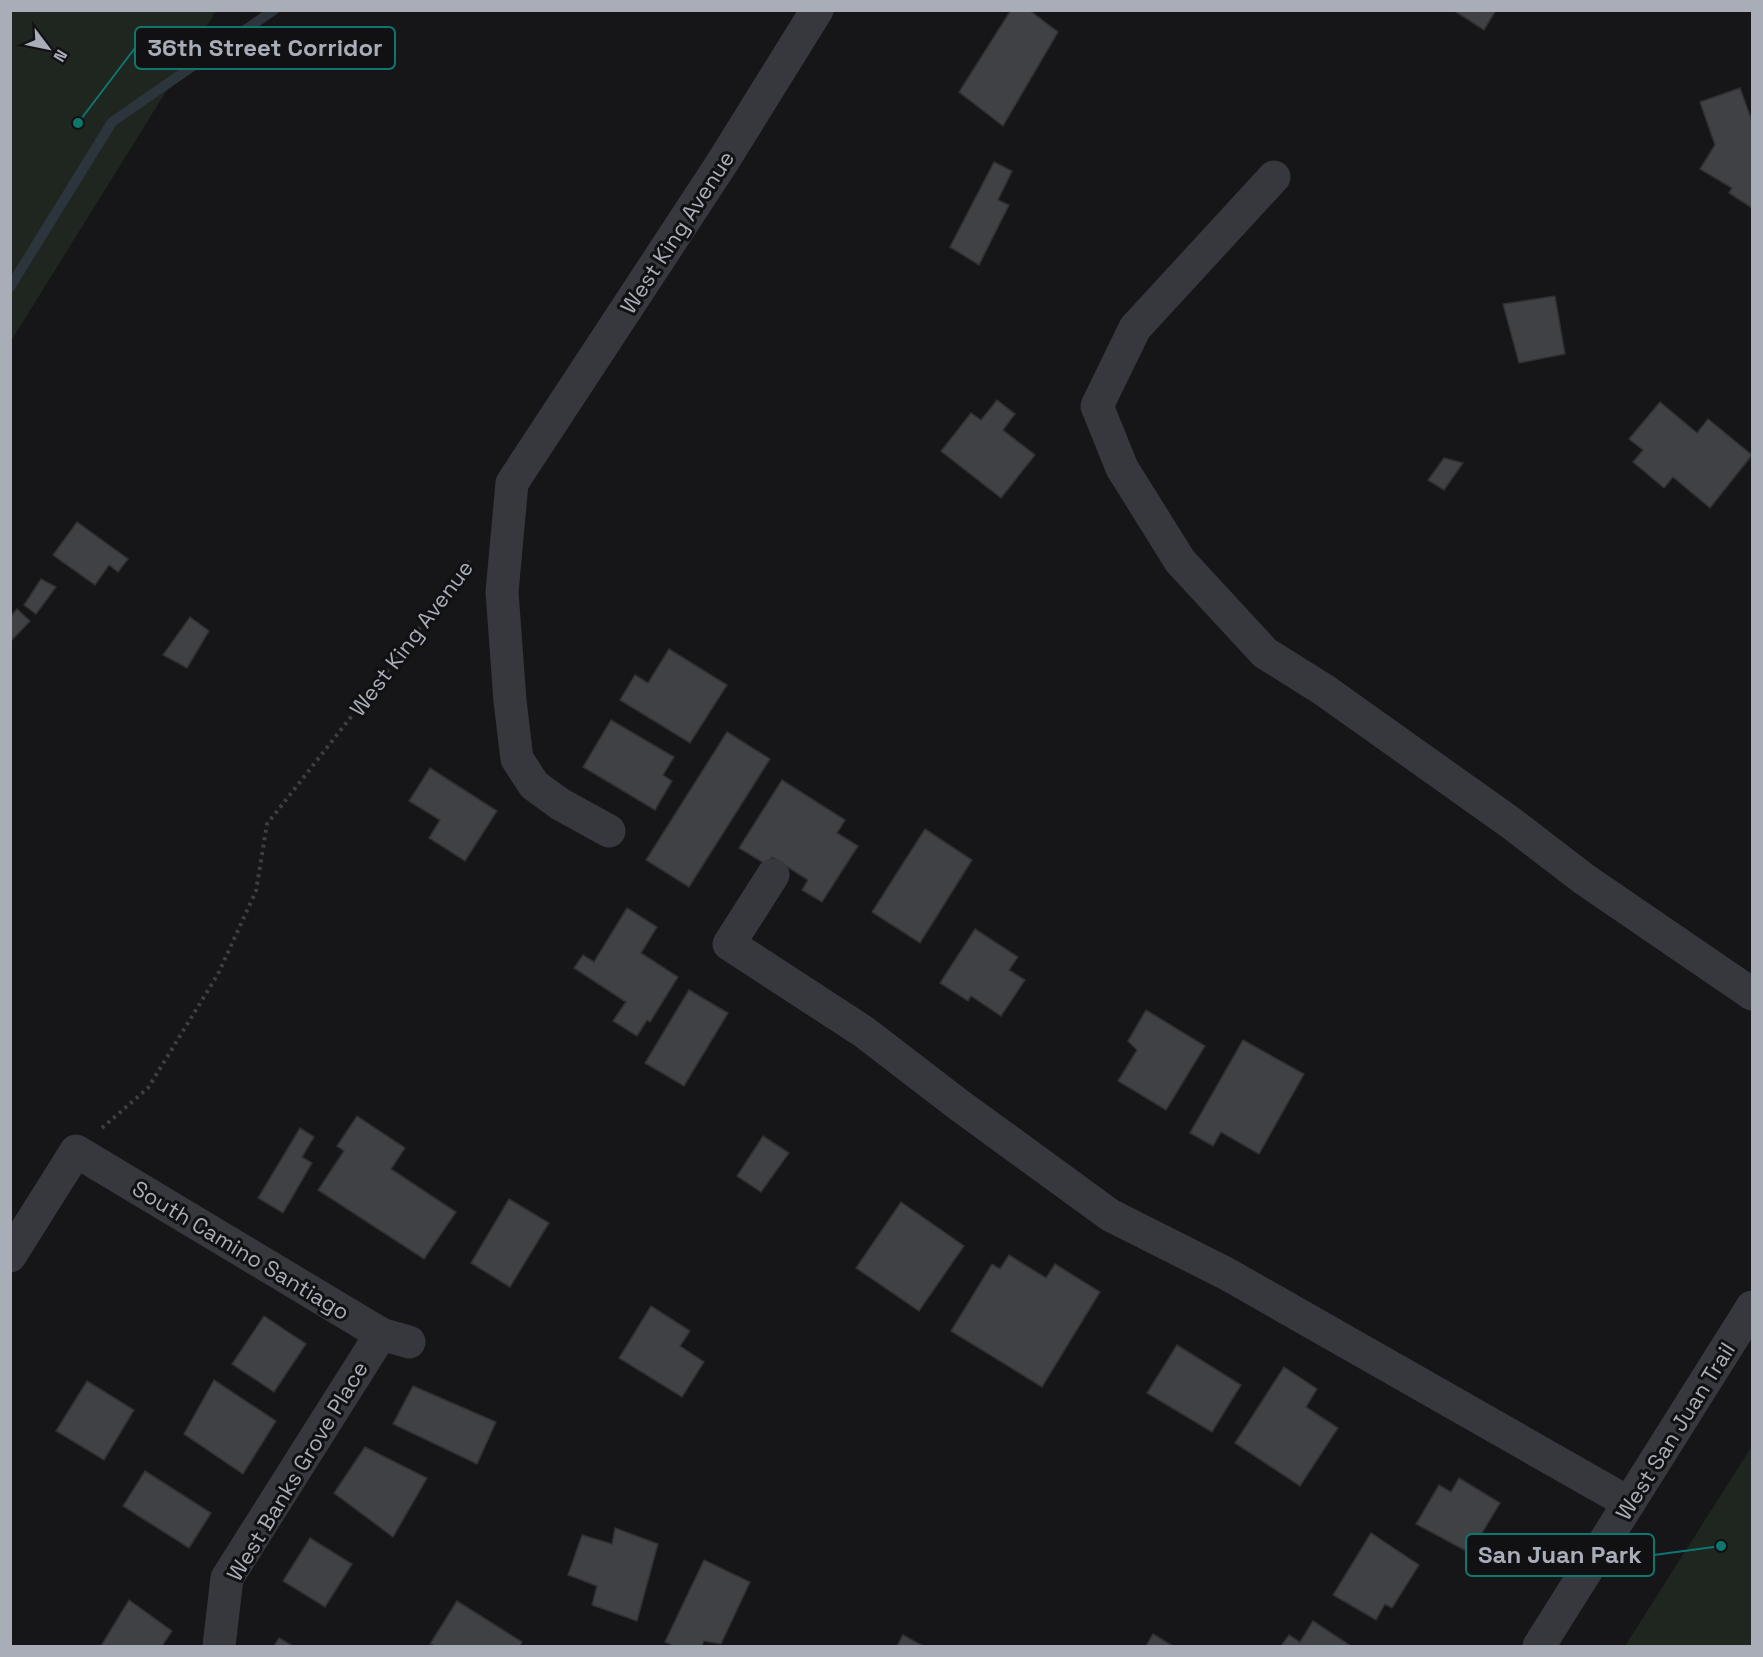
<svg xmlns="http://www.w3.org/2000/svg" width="1763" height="1657" viewBox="0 0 1763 1657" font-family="'Space Grotesk',sans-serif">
	<rect width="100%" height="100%" fill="#161618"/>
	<g fill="#1e261f">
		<path d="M11,10l205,1 -205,330 -1,-330z"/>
		<path d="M1752,1446v200h-127z"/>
	</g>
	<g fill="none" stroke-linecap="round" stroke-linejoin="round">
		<path stroke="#2c353c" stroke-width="10" d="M10,287l102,-165 162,-112"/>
	</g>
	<g fill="#404145" stroke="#303034" stroke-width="1.5">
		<path d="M1011,10h18l29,22 -55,94 -44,-34z"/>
		<path d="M1453,10h43l-12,20z"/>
		<path d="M1740,88l12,33v87l-23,-15 3,-5 -32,-19 15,-24 -15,-43z"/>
		<path d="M994,162l18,9 -14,29 11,5 -30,60 -29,-18z"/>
		<path d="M1555,296l10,58 -46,9 -16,-59z"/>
		<path d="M997,400l18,14 -12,16 32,25 -34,43 -60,-47 30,-38 10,7z"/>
		<path d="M1660,402l37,31 11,-14 44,36 -42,53 -37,-31 -9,11 -31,-26 10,-12 -14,-11z"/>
		<path d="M1444,458l19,5 -19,27 -16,-10z"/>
		<path d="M77,522l51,37 -10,13 -9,-7 -14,20 -42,-30z"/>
		<path d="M41,579l15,8 -20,27 -12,-9z"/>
		<path d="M17,609l13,12 -20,21v-25z"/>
		<path d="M190,617l19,14 -22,37 -24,-13z"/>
		<path d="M669,649l58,36 -37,58 -70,-43 15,-25 13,8z"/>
		<path d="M611,720l63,37 -11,18 9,6 -17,29 -72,-43z"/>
		<path d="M727,732l43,27 -81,128 -43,-27z"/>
		<path d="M430,768l67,43 -32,50 -36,-23 11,-18 -31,-19z"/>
		<path d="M782,780l63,40 -8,13 21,13 -36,56 -20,-12 6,-10 -36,-23 -5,8 -28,-17z"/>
		<path d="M925,829l47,31 -52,83 -48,-31z"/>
		<path d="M627,908l30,19 -16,26 37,24 -28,45 -3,-2 -10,16 -24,-15 13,-19 -52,-34 9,-13 11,7z"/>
		<path d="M975,929l43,28 -9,13 16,10 -24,36 -30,-20 -3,5 -28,-18z"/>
		<path d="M689,990l39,23 -44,73 -39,-23z"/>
		<path d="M1146,1010l59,36 -39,64 -48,-29 19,-31 -9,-9z"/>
		<path d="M1243,1040l61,34 -45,80 -38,-22 -8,14 -23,-13z"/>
		<path d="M357,1116l48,32 -14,21 65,43 -32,47 -106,-69 26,-39 -7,-5z"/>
		<path d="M300,1128l14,9 -12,20 10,6 -29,50 -25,-15z"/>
		<path d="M763,1136l26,17 -28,39 -24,-16z"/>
		<path d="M509,1199l40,24 -39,64 -39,-24z"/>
		<path d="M901,1202l63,44 -45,65 -63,-43z"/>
		<path d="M1009,1255l37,23 9,-14 45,28 -58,95 -91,-56 41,-67 8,5z"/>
		<path d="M651,1306l39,25 -10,15 24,16 -22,35 -63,-39z"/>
		<path d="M264,1316l42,28 -32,48 -42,-28z"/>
		<path d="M1177,1345l64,40 -29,47 -65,-39z"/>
		<path d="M1284,1367l33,22 -11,18 32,21 -38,58 -65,-43z"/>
		<path d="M214,1380l62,41 -33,53 -59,-40z"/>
		<path d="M87,1381l47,29 -30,50 -48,-29z"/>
		<path d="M413,1386l83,36 -19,42 -84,-40z"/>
		<path d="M365,1447l62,31 -34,59 -59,-44z"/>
		<path d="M145,1471l66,42 -22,35 -66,-42z"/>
		<path d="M1459,1478l41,25 -30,50 -54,-29 23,-39 12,7z"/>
		<path d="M615,1528l43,16 -21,77 -45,-16 5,-19 -29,-11 14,-40 30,9z"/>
		<path d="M1371,1533l48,32 -27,43 -7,-4 -9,16 -43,-25z"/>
		<path d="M310,1538l42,26 -27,43 -42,-26z"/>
		<path d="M704,1560l46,22 -29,62 -17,-3 -2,5h-28l-9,-4z"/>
		<path d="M129,1600l43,31 -10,15h-61z"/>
		<path d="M457,1601l65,41 -2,4h-85l-5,-2z"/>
		<path d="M1313,1621l38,25h-70l8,-11 11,7z"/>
		<path d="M1153,1634l20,12h-27z"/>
		<path d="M903,1635l20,11h-26z"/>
		<path d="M279,1638l14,8h-19z"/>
	</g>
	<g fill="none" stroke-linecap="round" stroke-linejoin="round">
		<path stroke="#3d3f44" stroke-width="4" stroke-dasharray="3 4.5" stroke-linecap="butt" d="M102,1128l46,-40 70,-114 38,-83 11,-67 131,-167 73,-98"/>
		<g stroke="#37383d" stroke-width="33">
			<path d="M1274,177l-139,151 -38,78 25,62 58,93 85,92 59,37 187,133 73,56 168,115"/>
			<path d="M609,831l-49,-27 -26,-19 -17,-26 -7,-58 -8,-109 10,-109 210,-320 95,-153"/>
			<path d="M773,875l-44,69 135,88 95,73 151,110 117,59 402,229"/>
			<path d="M10,1256l66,-105 305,183 28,8"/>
			<path d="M219,1646l8,-68 154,-244"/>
			<path d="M1539,1646l213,-339"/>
		</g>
	</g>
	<g text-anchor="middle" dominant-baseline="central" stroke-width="6" stroke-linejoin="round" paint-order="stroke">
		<g font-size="22" fill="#a8adb8" stroke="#111113">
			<text transform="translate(677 232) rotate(-57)">West King Avenue</text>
			<text transform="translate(411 638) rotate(-53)">West King Avenue</text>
			<text transform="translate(241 1250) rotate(31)">South Camino Santiago</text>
			<text transform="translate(1675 1431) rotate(-58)">West San Juan Trail</text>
			<text transform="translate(297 1471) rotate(-59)">West Banks Grove Place</text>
		</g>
	</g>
	<path fill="none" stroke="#0f766e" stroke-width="2" d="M78 123L135 48M1721 1546L1654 1555"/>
	<g fill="#0f766e" stroke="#111113" stroke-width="2">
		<circle cx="78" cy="123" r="6"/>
		<circle cx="1721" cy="1546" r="6"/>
	</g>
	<g fill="#111113" stroke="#0f766e" stroke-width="2">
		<rect x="135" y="27" width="260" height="42" rx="6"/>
		<rect x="1466" y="1534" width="188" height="42" rx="6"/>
	</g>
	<g font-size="24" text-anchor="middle" font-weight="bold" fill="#a8adb8">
		<text x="265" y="56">36th Street Corridor</text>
		<text x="1560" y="1563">San Juan Park</text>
	</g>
	<rect width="1763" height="1657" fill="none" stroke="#a8adb8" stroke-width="24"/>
	<g transform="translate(48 48) rotate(122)" stroke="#111113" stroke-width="4.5" paint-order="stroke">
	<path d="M0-4.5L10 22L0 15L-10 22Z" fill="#a8adb8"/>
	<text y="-9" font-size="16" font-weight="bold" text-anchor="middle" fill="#a8adb8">N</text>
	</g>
</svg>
